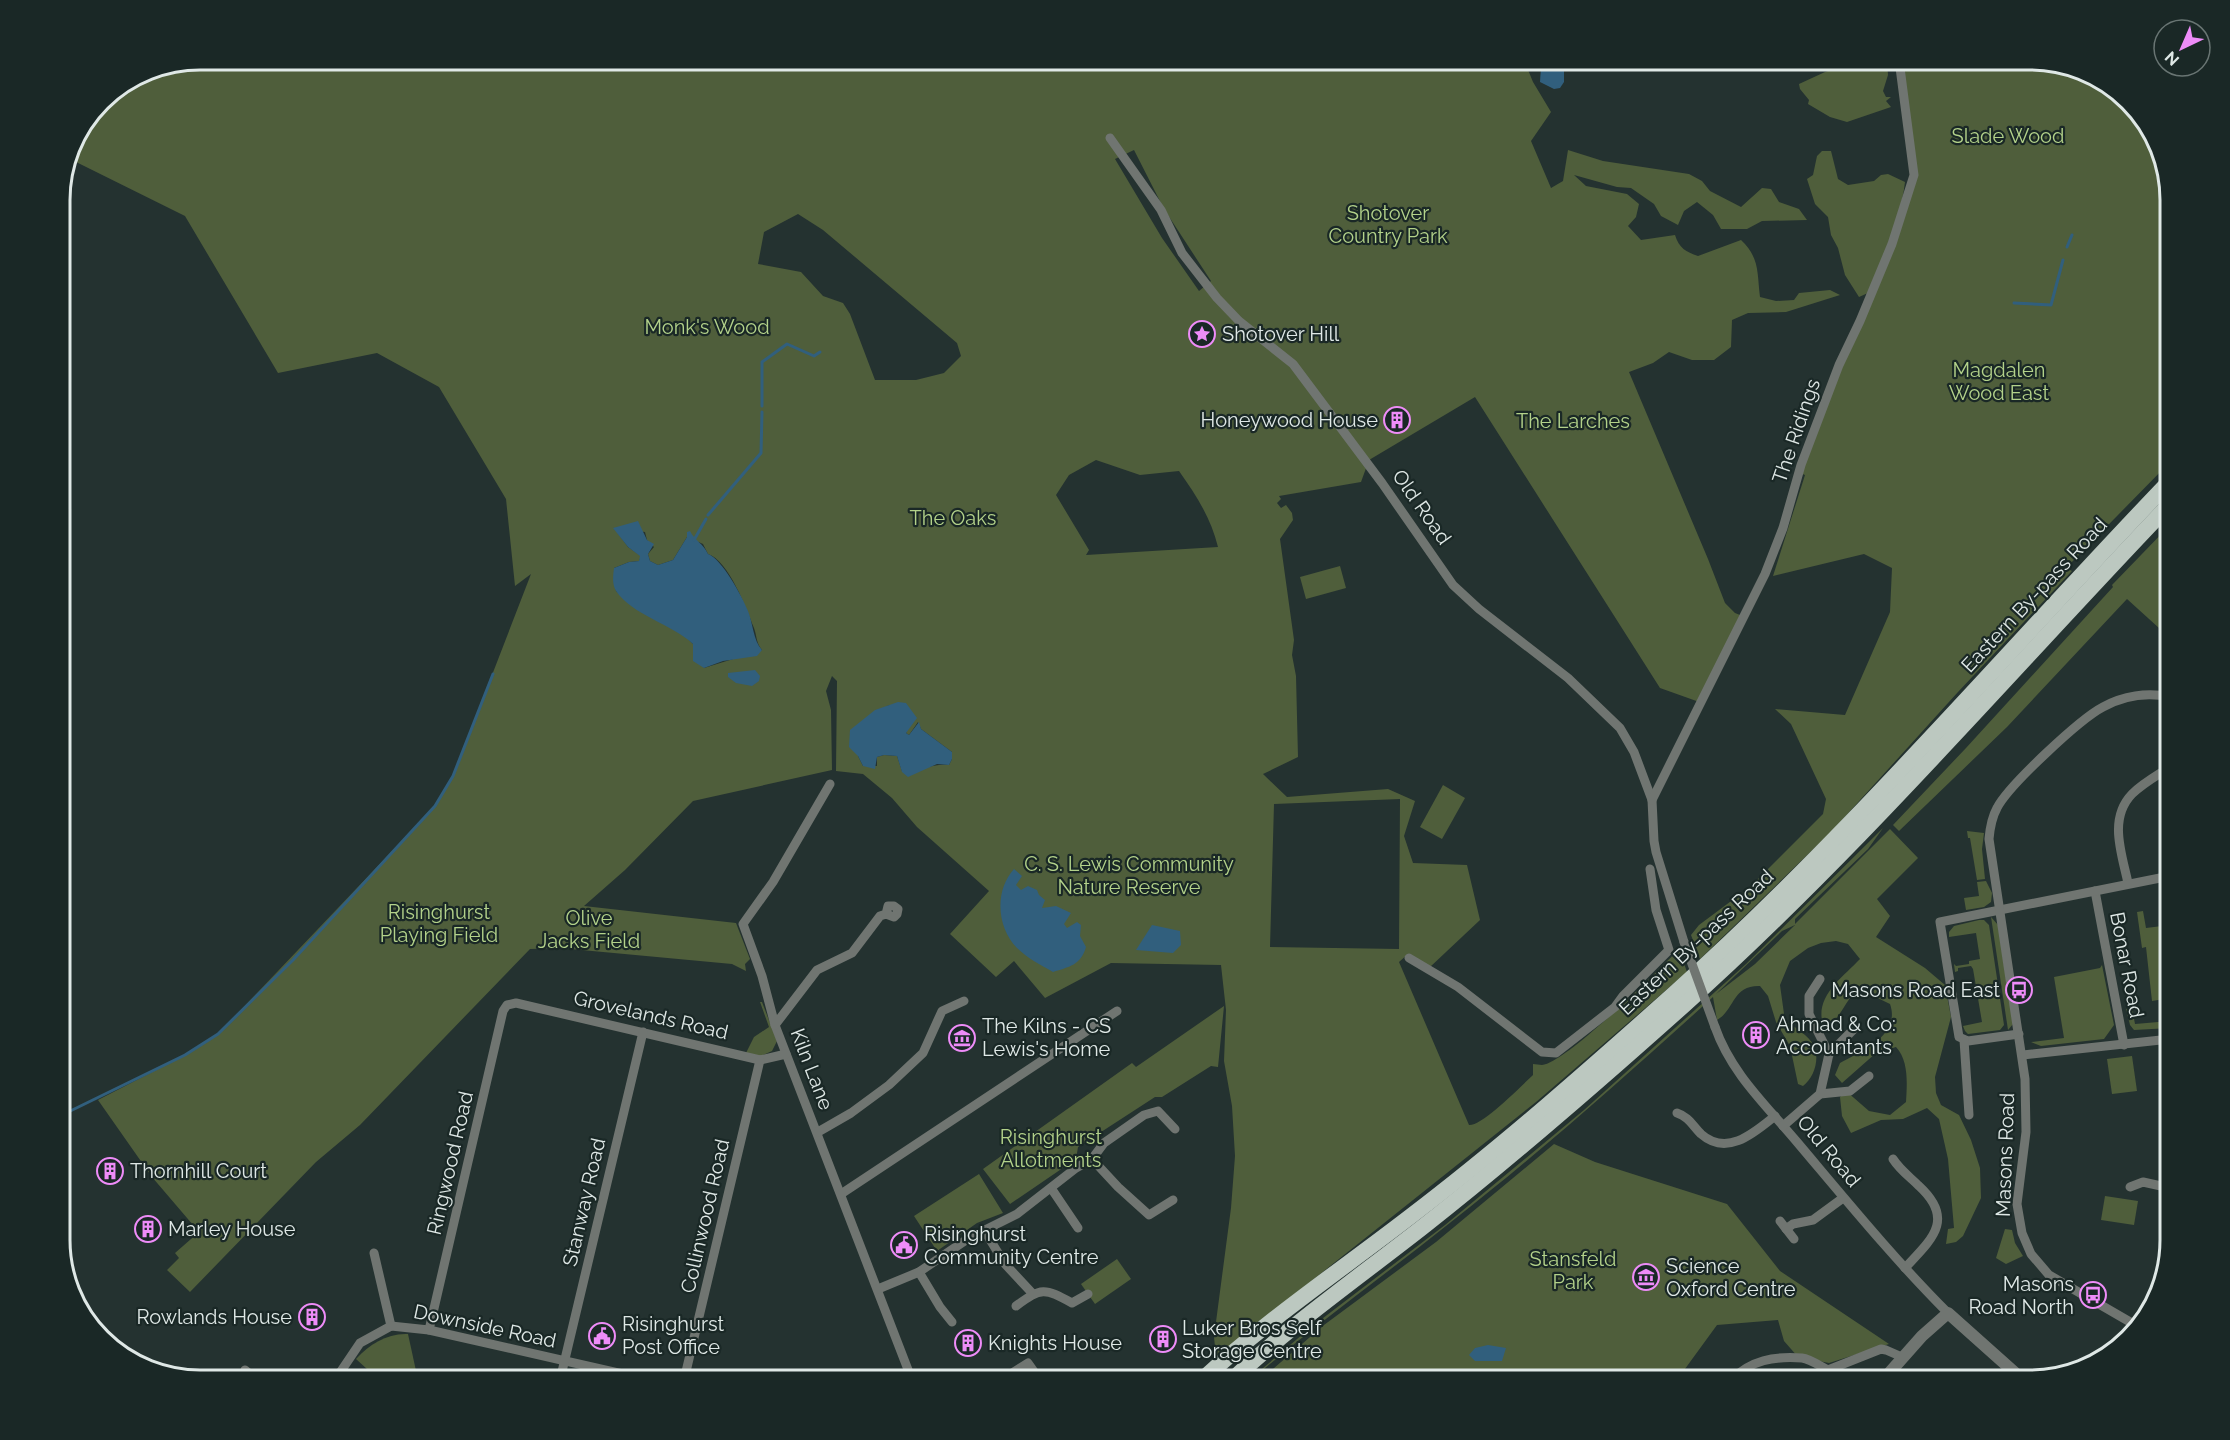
<svg xmlns="http://www.w3.org/2000/svg" width="2230" height="1440" viewBox="0 0 2230 1440" font-family="Raleway,sans-serif">
	<rect width="100%" height="100%" fill="#243230"/>
	<g fill="#4f5e3b" fill-rule="evenodd">
		<path d="M200,60h1324l9,22 18,30 -20,29 20,47 12,-7 5,-31 35,11 86,13 13,7 8,10 31,16 21,-19 9,1 8,13 20,7 8,11 -45,1 -15,8h-26l-8,-14 -16,-13 -13,9 -6,14 -17,-9 -7,-12 -23,-16 -14,-1 -43,-12 12,11 41,8 12,10 -3,13 -8,9 13,14 34,-5c4,13 11,17 23,21l43,-16c19,18 16,33 19,57l16,4 18,-1 5,-7 31,-3 10,5 -54,17 -38,1 -16,7 -1,27 -17,13h-22l-23,-8 -16,11 -24,9 79,187 17,44 10,10 10,4 -43,86 -42,-15 -185,-291 -106,63 -8,22 -82,14 2,3 -4,4 4,5 5,-3 6,8 1,7 -13,19 14,101 -2,15 4,21 2,81 -35,17 24,23 101,-8 27,12 -11,35 9,27 54,2 13,55 -51,48 -21,-14 -9,8 70,163c13,1 52,-39 64,-50v-11c3,0 6,1 9,1 24,-2 117,-95 137,-116l8,23 -151,130 -320,255 -2,-20 17,-129 4,-52 -3,-50 -8,-45 2,-51 -5,-45 -110,-2 -66,35 -31,-37 -18,16 -46,-43 39,-43 -72,-64 -25,-29 -29,-24 -27,-3 1,-90 -5,-5 -6,15 5,19 1,60 -139,31 -68,69 -41,36 152,17 14,36 -5,5 1,7 -14,-7 -172,-16 -30,1 -170,176 -44,37 -126,130 -23,-22 12,-12 -4,-5 24,-21 -47,-55 -54,-77 87,-45 33,-21 217,-228 18,-30 78,-202 -16,12 -9,-87 -67,-112 -62,-34 -99,20 -93,-157 -117,-58c8,-36 45,-71 78,-87 14,-6 39,-8 54,-11zM1134,150l30,59 47,72 -12,10 -37,-53 -47,-79zM798,214l25,16 134,113 4,13 -17,17 -28,7h-41l-25,-66 -7,-11 -20,-7 -22,-24 -43,-8 6,-32zM1096,460l44,15 39,-4c17,24 32,47 39,76l-132,8 3,-5 -33,-55 13,-20zM614,528l31,4 2,8 7,7 -6,7 2,7 8,4 15,-5 14,-23 16,7 5,10c21,7 38,54 46,74 3,8 2,15 8,22l-58,18 -11,-24 -8,-8 -54,-31 -15,-14 -2,-23 15,-6 10,-1 2,-5 -13,-9zM896,704l11,26 -1,3 3,2 9,-13 3,7 31,23v7l-3,6c-17,-2 -30,7 -47,6l-5,-15 -13,-1 -7,2v9h-14l-5,-10 29,-50zM1400,799l-1,150 -129,-2 4,-143z"/>
		<path d="M1862,60h25l1,15 -5,16 3,6h5l-5,4 5,6 -44,15 -17,-5 -22,-13 1,-4 -9,-11 -1,-5 26,-12z"/>
		<path d="M1899,60h131l77,23 44,48 19,69v262l-104,106 6,3 -114,121 -126,139 -132,128 -9,-24 8,-10 51,-38 73,-73 3,-15 -35,-75 -16,-15 70,6 45,-103 2,-44 -28,-14 -91,22 32,-101 -5,-2 60,-152 54,-146z"/>
		<path d="M1822,151h9l7,28 10,6 26,-4 7,-6 7,-1 17,8c-4,36 -23,78 -37,111l-9,4 -14,-22 -7,-27 -7,-13 -3,-18 -13,-13 -8,-25 6,-4 4,-19z"/>
		<path d="M2170,525v113l-43,-39 -120,128 -108,104 -6,-6 73,-77 147,-161 -1,-2z"/>
		<path d="M1340,566l6,22 -40,11 -6,-22z"/>
		<path d="M1443,785l22,13 -23,41 -22,-12z"/>
		<path d="M1883,828l-15,21 -73,70v5l95,-95 28,29 -41,41 13,17 -14,21 49,31 20,17 6,32 -16,60 1,16 5,12 18,10 12,25 9,28 1,30 -18,38 -7,6 -10,2 2,-15 6,-1 -6,-69 -9,-40 -12,-11 -24,11 -22,1 -30,13 -9,-17 -2,-19 6,-6 23,20 21,4 16,-13c1,-18 3,-41 -10,-55l-20,6 -34,30 -7,-8 5,-12c22,-12 61,-28 50,-59l-31,-15c-12,7 -18,30 -34,41 -14,-31 16,-51 35,-71l-12,-15 -12,-3 -15,2 -13,5 -18,13 -10,24 5,36c9,5 24,15 29,25 6,13 0,32 -11,40l-5,-2 -8,-38 -14,-24 -8,-26 -8,-10c-28,-1 -25,24 -43,34l-4,-23c-85,77 -171,154 -262,225 -66,53 -135,102 -200,158h-2l61,-52 135,-103 139,-115 162,-146zM1795,925l-40,39 -39,30 66,-63z"/>
		<path d="M1967,831l17,2 -2,16 3,30 -8,1 -7,-42h-2z"/>
		<path d="M1986,881l6,12 -1,9 -7,5 -18,3 -2,-12 15,-2 -2,-14z"/>
		<path d="M2143,911l3,17 24,-3v73l-18,3 -6,-54 -4,1 -5,-36z"/>
		<path d="M1991,917l7,8 15,99 -5,6z"/>
		<path d="M1979,920h5l5,5 15,100 -4,5 -32,4 -3,-3 -2,-5 19,-4 -9,-53 -2,-3 -13,2v3l-3,1 -1,-8 2,2 13,-2v-3l11,-2 -4,-26 -27,4v-5l5,-6z"/>
		<path d="M2102,965l12,60 -10,14 -63,7 -10,-4 33,-4 -10,-61 46,-9z"/>
		<path d="M760,1002h2l15,39 -5,10 -11,5 -15,-3 8,-16 15,-10z"/>
		<path d="M1224,1006l-6,61 -7,-1 -49,31h-7l-77,50 -2,12 -66,45 -27,-35 149,-106 4,4z"/>
		<path d="M2132,1008l3,16 35,-3v7l-36,2 -4,-5 -4,-16z"/>
		<path d="M2132,1056l5,35 -25,3 -5,-35z"/>
		<path d="M1554,1144l41,18 132,42 53,67 109,73 -60,19 -31,-6 -14,-16 -6,-21 -61,5 -35,48v7h-422l64,-55 112,-83z"/>
		<path d="M979,1174l24,39 -26,10 -40,28 -23,-35z"/>
		<path d="M2105,1196l33,5 -4,24 -33,-5z"/>
		<path d="M2005,1229l7,1 3,13 8,13 -17,8 -10,-6z"/>
		<path d="M1117,1259l14,20 -36,25 -14,-20z"/>
		<path d="M408,1334l10,46h-39l-23,-21c14,-15 31,-26 52,-25z"/>
	</g>
	<g fill="#315f7d">
		<path d="M1543,63l13,2 8,5v12l-4,6 -6,1 -14,-7 1,-15z"/>
		<path d="M638,521l9,19 7,4 -6,10 2,7 8,4 15,-5 14,-23v-5l3,-1c5,10 13,12 18,23 14,5 34,42 40,57 5,12 5,29 14,39l-5,6 -34,5 -19,7 -11,-7v-17c-21,-20 -61,-29 -77,-53 -4,-7 -3,-15 -2,-23l15,-6 10,-1 1,-5 -12,-9 -15,-19z"/>
		<path d="M755,670l5,6 -1,5 -7,5 -16,-3 -8,-6v-4z"/>
		<path d="M898,702l8,1 11,15 -11,15 3,2 10,-13 2,7 31,23v7l-3,6 -12,-1 -29,13 -6,-5 -5,-16 -13,-1 -7,2 -2,12 -12,-3 -5,-10 -9,-9 1,-17 25,-20z"/>
		<path d="M1014,869l8,7 -6,9 5,5 7,-4 9,4 2,5 6,5 -3,8 14,-2 15,7 -7,11 3,4 10,-6 4,3 -1,11 6,11c-5,18 -17,20 -33,25 -12,-7 -26,-14 -36,-24 -20,-20 -23,-57 -3,-79z"/>
		<path d="M1152,925l28,6 1,14 -8,8 -37,-3z"/>
		<path d="M1488,1345l18,3 -4,13h-27l-6,-6 6,-7z"/>
	</g>
	<g fill="none" stroke-linecap="round" stroke-linejoin="round">
		<g stroke="#315f7d" stroke-width="3">
			<path d="M2067,247l5,-12"/>
			<path d="M2014,303l37,2 12,-45"/>
			<path d="M762,406v-44l25,-18 27,12 6,-4"/>
			<path d="M708,515l53,-62 1,-41"/>
			<path d="M694,540l12,-21"/>
			<path d="M60,1116l125,-61 33,-21 75,-74 142,-154 18,-30 40,-102"/>
		</g>
		<g stroke="#707571" stroke-width="9">
			<path d="M1110,138l51,72 21,43 35,45 22,23 54,43 89,119 71,102 26,24 89,69 52,50 14,24 18,48 2,41 2,11 28,90"/>
			<path d="M830,784l-57,98 -30,42 19,52 13,49 137,355"/>
			<path d="M1652,800l113,-226 18,-46 18,-63 38,-100 21,-44 32,-77 22,-69 -15,-115"/>
			<path d="M2128,883c-6,-29 -20,-64 4,-89 11,-11 26,-19 38,-27"/>
			<path d="M2095,891l29,154"/>
			<path d="M1409,958l49,29 84,65 14,1 59,-46 8,-11 46,-46 -13,-40 -6,-41"/>
			<path d="M775,1025l42,-55 35,-17 28,-37 6,-2 2,-8h6l4,3 -1,5 -3,3 -8,-3"/>
			<path d="M1715,1027c16,46 51,78 82,115 49,58 97,117 151,171"/>
			<path d="M2019,1034l-51,7 -9,-4 -19,-115 230,-46"/>
			<path d="M1964,1040l5,75"/>
			<path d="M1829,1054l26,-26"/>
			<path d="M2023,1055l147,-16"/>
			<path d="M1820,1094l30,-3 19,-15"/>
			<path d="M1677,1113c12,4 15,12 24,21 26,23 53,-1 74,-18"/>
			<path d="M1783,1126l37,-32 9,-40 -20,-40v-18l11,-17"/>
			<path d="M818,1132l33,-19 38,-28 34,-32 19,-42 22,-10"/>
			<path d="M1092,1159l26,28 31,28 24,-15"/>
			<path d="M1893,1159c7,11 17,18 26,27 37,34 12,54 -14,82"/>
			<path d="M2130,1187l13,-5 27,6"/>
			<path d="M1051,1188l27,40"/>
			<path d="M841,1194l276,-183"/>
			<path d="M1780,1221l14,18"/>
			<path d="M1786,1229l7,-5 20,-4 30,-22"/>
			<path d="M984,1230l21,34 28,30"/>
			<path d="M374,1253l17,73"/>
			<path d="M919,1272l21,35 12,15"/>
			<path d="M878,1289l41,-17 50,-34 48,-24 59,-46 16,-9 12,-16 40,-28 14,-4 17,18"/>
			<path d="M1016,1306c26,-19 28,-18 56,-3l16,-9"/>
			<path d="M2137,1326l-88,-51 -18,-21 -9,-21 -5,-29 9,-72 -1,-53 -36,-240c1,-11 3,-22 8,-31 12,-23 83,-89 106,-101 20,-11 44,-15 67,-10"/>
			<path d="M429,1330l74,-319 4,-6 9,-2 244,57 26,-6"/>
			<path d="M245,1370l12,10"/>
			<path d="M335,1380l25,-37 31,-17 38,4 220,50"/>
			<path d="M560,1380l83,-348"/>
			<path d="M684,1380l76,-320"/>
			<path d="M1001,1380l27,-17 12,17"/>
			<path d="M1731,1380c20,-20 43,-24 71,-22 8,1 18,8 26,12l53,-21 5,1 16,7"/>
		</g>
		<path stroke="#707571" stroke-width="12" d="M1883,1380l39,-44 26,-23 75,67"/>
		<g stroke="#bcc8c0" stroke-width="16">
			<path d="M1202,1380c65,-60 139,-110 209,-164 92,-70 179,-147 264,-223 177,-159 331,-341 495,-512"/>
			<path d="M1232,1380c60,-56 127,-103 192,-154 89,-70 175,-145 260,-221 174,-156 325,-333 486,-501"/>
		</g>
		<path stroke="#707571" stroke-width="9" d="M1684,942l31,85"/>
	</g>
	<defs>
		<symbol id="sight-ring" viewBox="-11 -11 22 22"><circle r="9.5" fill="#1a2826" stroke="#ee8cf8" stroke-width="1.5"/><path d="M0-6L1.8-2.2L6-1.7L2.9 1.2L3.7 5.4L0 3.3L-3.7 5.4L-2.9 1.2L-6-1.7L-1.8-2.2Z" fill="#ee8cf8"/></symbol>
		<symbol id="building-ring" viewBox="-11 -11 22 22"><circle r="9.5" fill="#1a2826" stroke="#ee8cf8" stroke-width="1.5"/><path d="M-4-6H4V6H1V3H-1V6H-4ZM-2.5-4.3h1.7v1.8h-1.7ZM.8-4.3h1.7v1.8H.8ZM-2.5-1h1.7V.8h-1.7ZM.8-1h1.7V.8H.8Z" fill="#ee8cf8"/></symbol>
		<symbol id="bus-ring" viewBox="-11 -11 22 22"><circle r="9.5" fill="#1a2826" stroke="#ee8cf8" stroke-width="1.5"/><path d="M-5-6H5V4H4V6H2V4H-2V6H-4V4H-5ZM-3.5-4V0h7V-4ZM-3.5 1.2v1.5H-2V1.2ZM2 1.2v1.5H3.5V1.2Z" fill="#ee8cf8"/></symbol>
		<symbol id="museum-ring" viewBox="-11 -11 22 22"><circle r="9.5" fill="#1a2826" stroke="#ee8cf8" stroke-width="1.5"/><path d="M0-6L6-3V-2H-6V-3ZM-5-1h2V3h-2ZM-1-1h2V3h-2ZM3-1h2V3H3ZM-6 4H6V6H-6Z" fill="#ee8cf8"/></symbol>
		<symbol id="civic-ring" viewBox="-11 -11 22 22"><circle r="9.5" fill="#1a2826" stroke="#ee8cf8" stroke-width="1.5"/><path d="M-.6-6.5H3V-4.5H.6V-3L4-1V1h2V6H-6V1h2V-1L-.6-3ZM-1.2 2.5V6h2.4V2.5Z" fill="#ee8cf8"/></symbol>
	</defs>
	<g fill-rule="evenodd">
		<use href="#sight-ring" x="1187" y="319" width="30" height="30"/>
		<use href="#building-ring" x="1382" y="405" width="30" height="30"/>
		<use href="#bus-ring" x="2004" y="975" width="30" height="30"/>
		<use href="#building-ring" x="1741" y="1020" width="30" height="30"/>
		<use href="#museum-ring" x="947" y="1023" width="30" height="30"/>
		<use href="#building-ring" x="95" y="1156" width="30" height="30"/>
		<use href="#building-ring" x="133" y="1214" width="30" height="30"/>
		<use href="#civic-ring" x="889" y="1230" width="30" height="30"/>
		<use href="#museum-ring" x="1631" y="1262" width="30" height="30"/>
		<use href="#bus-ring" x="2078" y="1280" width="30" height="30"/>
		<use href="#building-ring" x="297" y="1302" width="30" height="30"/>
		<use href="#civic-ring" x="587" y="1321" width="30" height="30"/>
		<use href="#building-ring" x="1148" y="1324" width="30" height="30"/>
		<use href="#building-ring" x="953" y="1328" width="30" height="30"/>
	</g>
	<g text-anchor="middle" dominant-baseline="central" stroke-width="4.5" stroke-linejoin="round" paint-order="stroke">
		<g font-size="20" fill="#b3d28a" stroke="#1a2826">
			<text x="2008" y="136">Slade Wood</text>
			<text x="1388" y="213">Shotover<tspan x="1388" dy="23">Country Park</tspan></text>
			<text x="707" y="327">Monk's Wood</text>
			<text x="1999" y="370">Magdalen<tspan x="1999" dy="23">Wood East</tspan></text>
			<text x="1573" y="421">The Larches</text>
			<text x="953" y="518">The Oaks</text>
			<text x="1129" y="864">C. S. Lewis Community<tspan x="1129" dy="23">Nature Reserve</tspan></text>
			<text x="439" y="912">Risinghurst<tspan x="439" dy="23">Playing Field</tspan></text>
			<text x="589" y="918">Olive<tspan x="589" dy="23">Jacks Field</tspan></text>
			<text x="1051" y="1137">Risinghurst<tspan x="1051" dy="23">Allotments</tspan></text>
			<text x="1573" y="1259">Stansfeld<tspan x="1573" dy="23">Park</tspan></text>
		</g>
		<g font-size="20" fill="#dfe8e6" stroke="#1a2826" text-anchor="start">
			<text x="1222" y="334">Shotover Hill</text>
			<text x="1378" y="420" text-anchor="end">Honeywood House</text>
			<text x="2000" y="990" text-anchor="end">Masons Road East</text>
			<text x="1776" y="1024">Ahmad &amp; Co:<tspan x="1776" dy="23">Accountants</tspan></text>
			<text x="982" y="1026">The Kilns - CS<tspan x="982" dy="23">Lewis's Home</tspan></text>
			<text x="130" y="1171">Thornhill Court</text>
			<text x="168" y="1229">Marley House</text>
			<text x="924" y="1234">Risinghurst<tspan x="924" dy="23">Community Centre</tspan></text>
			<text x="1666" y="1266">Science<tspan x="1666" dy="23">Oxford Centre</tspan></text>
			<text x="2074" y="1284" text-anchor="end">Masons<tspan x="2074" dy="23">Road North</tspan></text>
			<text x="292" y="1317" text-anchor="end">Rowlands House</text>
			<text x="622" y="1324">Risinghurst<tspan x="622" dy="23">Post Office</tspan></text>
			<text x="1182" y="1328">Luker Bros Self<tspan x="1182" dy="23">Storage Centre</tspan></text>
			<text x="988" y="1343">Knights House</text>
		</g>
		<g font-size="20" fill="#dfe8e6" stroke="#1a2826">
			<text transform="translate(1796 431) rotate(-71)">The Ridings</text>
			<text transform="translate(1422 507) rotate(55)">Old Road</text>
			<text transform="translate(2034 595) rotate(-47)">Eastern By-pass Road</text>
			<text transform="translate(1696 942) rotate(-43)">Eastern By-pass Road</text>
			<text transform="translate(2127 965) rotate(79)">Bonar Road</text>
			<text transform="translate(651 1015) rotate(13)">Grovelands Road</text>
			<text transform="translate(812 1069) rotate(69)">Kiln Lane</text>
			<text transform="translate(1829 1151) rotate(50)">Old Road</text>
			<text transform="translate(2005 1155) rotate(-88)">Masons Road</text>
			<text transform="translate(450 1163) rotate(-77)">Ringwood Road</text>
			<text transform="translate(584 1202) rotate(-77)">Stanway Road</text>
			<text transform="translate(705 1216) rotate(-77)">Collinwood Road</text>
			<text transform="translate(485 1326) rotate(12)">Downside Road</text>
		</g>
	</g>
	<path d="M0 0H2230V1440H0ZM200 70H2030A130 130 0 0 1 2160 200V1240A130 130 0 0 1 2030 1370H200A130 130 0 0 1 70 1240V200A130 130 0 0 1 200 70Z" fill="#1a2826" fill-rule="evenodd"/>
	<path fill="none" stroke="#dfe8e6" stroke-width="3" d="M200 70H2030A130 130 0 0 1 2160 200V1240A130 130 0 0 1 2030 1370H200A130 130 0 0 1 70 1240V200A130 130 0 0 1 200 70Z"/>
	<g transform="translate(2182 48) rotate(224)"><circle r="28" fill="#1a2826" stroke="#697573" stroke-width="1.5"/>
	<path d="M0-4.5L10 22L0 15L-10 22Z" fill="#ee8cf8"/>
	<text y="-9" font-size="16" font-weight="bold" text-anchor="middle" fill="#dfe8e6">N</text>
	</g>
</svg>
